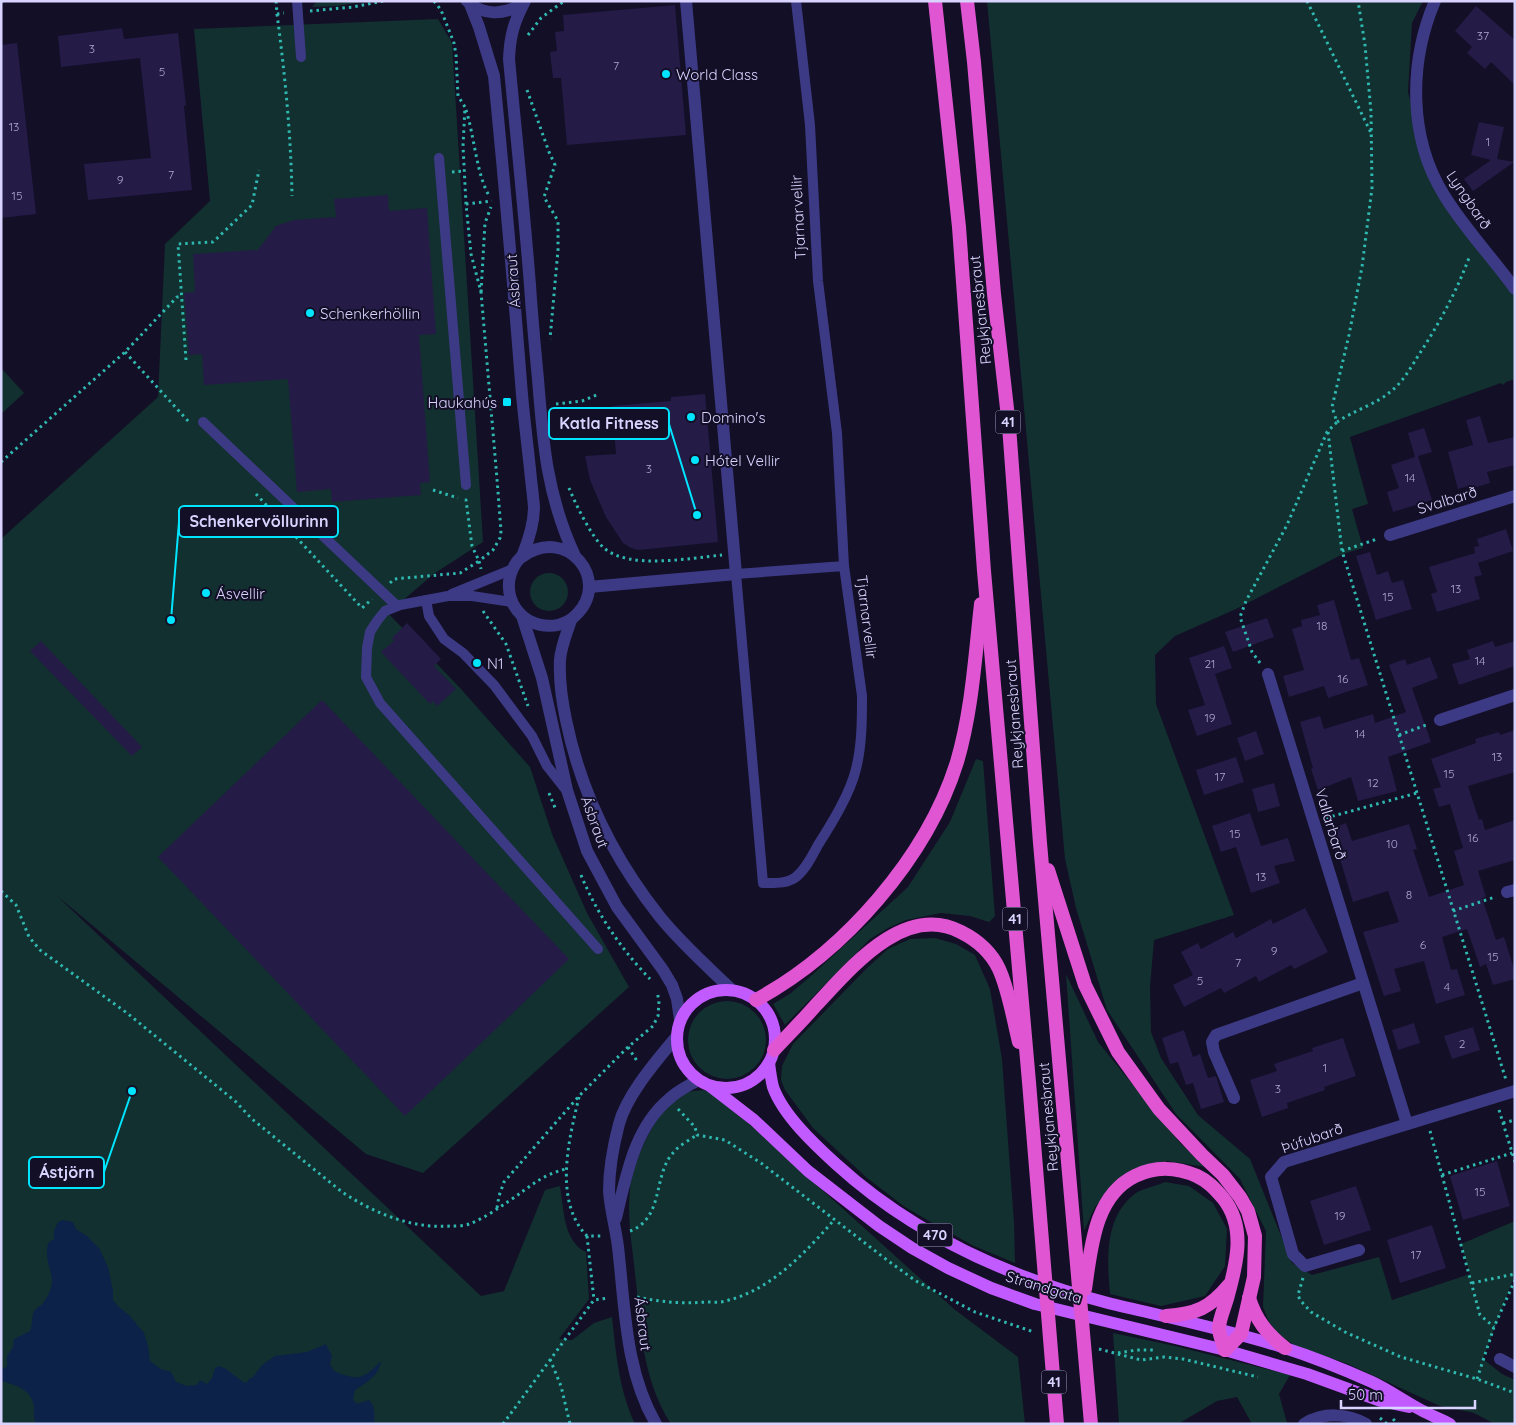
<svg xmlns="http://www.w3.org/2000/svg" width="1516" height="1425" viewBox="0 0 1516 1425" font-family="Quicksand,sans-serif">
	<rect width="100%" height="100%" fill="#130f26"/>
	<g fill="#12302f">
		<path d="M317,1h51l-30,5 -26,1z"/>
		<path d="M987,1h436l-11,22 -4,69 14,54 14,46 79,93v94l-9,3 -3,3 -2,-2 -151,54 18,67 -16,5 11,39 -20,6 -107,55 -61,27 -20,19 1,49 78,211 -80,25 -4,47 1,45 10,26 37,57 52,44 42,104 20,12 67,-18 13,43 78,-26 -9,-30 54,-23v53l-32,85 19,15 13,6v44h-20l-21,-11 -34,-7 -92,-42 -54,-19 -16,-11 -9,-12 -6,-15 3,-76 -26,-52 -64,-65 -69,-104 -31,-102 -11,-49z"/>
		<path d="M438,19l14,24 31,499 -48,31 -47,40 73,76 69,78 22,67 35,79 42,74 -206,186 -57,-19 -310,-259 425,401 23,-5 41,-101 15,-4c4,23 3,55 26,66l3,47 -30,40 13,1 22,-17 18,-6c4,36 7,73 23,107h-634v-885l157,-142 7,-153 45,-43 -16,-172z"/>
		<path d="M1,368l23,25 -23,21z"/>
		<circle cx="549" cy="592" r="19"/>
		<path d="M976,759l7,2 12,155 -6,6 -19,-6 -29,-3 -35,7 -18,8 -18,11 -85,86 -12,-21 18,-11 21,-18 96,-88 42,-65z"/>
		<path d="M935,938l21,6 19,11 15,34 12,70 12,164 1,40 -41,-17 -33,-18 -36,-21 -38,-29 -54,-50 -28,-38 -4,-10 1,-14 11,-22 74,-76 21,-19 22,-10z"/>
		<path d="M1066,974l32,68 83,102 25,23 -39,-6 -28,6 -20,14 -24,26 -11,24z"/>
		<circle cx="727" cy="1040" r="39"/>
		<path d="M704,1090l13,5 237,214 64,48 7,67h-354c-30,-47 -30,-98 -36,-151 -3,-28 -8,-56 -5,-84 4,-30 28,-87 59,-97 5,-2 11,-1 15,-2z"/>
		<path d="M1165,1182l24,4 24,17 14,26 -2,37 -20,30 -44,10 -51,-12c-3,-34 -6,-78 26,-101 8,-5 20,-7 29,-11z"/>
		<path d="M1113,1333l62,13 115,29 -11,19 8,29 -35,1 -15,-27 -20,4 -39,23h-59z"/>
	</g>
	<path fill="#0c2248" d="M63,1220l10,2 3,7 11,7 12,12 9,19 5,23v10l6,7 10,8 15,18 4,13 2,15 11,8 10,3 5,10 11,4 10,-1 3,-5 7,4 5,-6 3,-10 4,-2c11,3 17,13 27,17l3,-4 4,-2 9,-12 13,-9 32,-4 19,-8 6,12 -2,8 4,7c23,10 29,9 47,-10 -2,15 -15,22 -26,29l-2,9 4,5 12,-4c6,5 6,16 5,24h-338c-3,-6 -2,-10 -2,-16 -1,-18 -18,-23 -33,-27v-12l6,-2v-11l6,-9 1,-8 16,-8c3,-7 1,-13 4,-20 3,-4 6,-4 9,-8 4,-5 9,-15 9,-22 -1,-14 -9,-25 -3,-39l5,-3v-8l4,-9z"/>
	<g fill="#241b47">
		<path d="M675,5l11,130 -119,10 -6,-67h-8l-3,-26 7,-1 -2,-19 9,-1 -1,-16z"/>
		<path d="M1476,6l39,34v45l-24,-23 -6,7 -18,-16 5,-6 -17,-16z"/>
		<path d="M122,28l2,11 54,-6 8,72 -2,1 8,84 -104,10 -4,-36 67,-6 -11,-100 -79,9 -3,-31z"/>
		<path d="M17,43l19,171 -35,4v-173z"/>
		<path d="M1479,122l25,5 -7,32 17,3 -41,29 -9,-12 27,-19 -20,-5z"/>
		<path d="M388,195l1,16 38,-3 9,126 -17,1 11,147 -10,1 1,12 -89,7 -1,-13 -34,3 -9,-113 -84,6 -2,-31 -13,1 -5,-62 11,-1 -2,-38 65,-4 18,-24 18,-6 42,-3 -2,-18z"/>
		<path d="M705,394l13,148 -80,8 -7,-2 -8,-5 -17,-26 -16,-37 -5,-24 31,-2 -4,-48 59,-5v-4z"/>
		<path d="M1480,416l8,27 27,-6v28l-28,7 3,11 -17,5 -1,-3 -14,4 -10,-37 25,-7 -7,-25z"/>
		<path d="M1424,428l8,24 -14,4 14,44 -39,12 -6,-20 12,-4 -8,-23 24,-8 -7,-24z"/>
		<path d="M1506,529l7,22 -35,12 4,12 -8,2 6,22 -43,13 -6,-18 6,-2 -8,-25 46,-14 -1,-6 5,-1 -2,-7z"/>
		<path d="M1370,552l7,23 11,-4 4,12 11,-3 9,29 -36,11 -20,-64z"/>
		<path d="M1334,600l17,60 8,-2 9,27 -40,13 -4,-12 -35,11 -6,-21 21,-6 -12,-41 10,-3 -1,-6 19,-5 -3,-10z"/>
		<path d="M1267,618l7,19 -41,15 -8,-20z"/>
		<path d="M407,623l34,36 -7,7 22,23 -19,17 -4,-5 -3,3 -49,-52 13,-11 -2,-3z"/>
		<path d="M41,641l101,106 -10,9 -102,-105z"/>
		<path d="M1493,641l2,6 20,-6v25l-56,19 -7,-21 18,-5 -3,-9z"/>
		<path d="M1224,646l8,22 -17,6 17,50 -35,12 -9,-26 17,-5 -16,-47z"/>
		<path d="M1430,657l8,21 -26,10 19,54 -43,15 9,34 -39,10 -7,-24 -33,13 -7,-21 2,-1 -13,-46 20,-6 4,13 49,-15 2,9 31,-11 -17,-47 16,-6 2,6z"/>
		<path d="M322,700l247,259 -164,157 -247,-259z"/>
		<path d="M1515,730v42l-47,14 11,34 3,-1 3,11 30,-10v40l-37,11 8,26 -4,1 14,42 8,-3 11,35v7l-22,6 -7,-21 -6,3 -13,-38 -25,8 9,33 6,-1 8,26 -29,9 -12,-43 -30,8 7,22 -17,5 -21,-64 36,-10 -11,-31 -35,11 -13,-43 -2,1 -10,-30 18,-7 6,18 57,-17 8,25 -4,1 16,47 35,-12 -10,-34 9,-3 -13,-44 -11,3 -6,-18 8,-2 -10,-28 45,-16 -1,-4 24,-7 1,3z"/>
		<path d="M1256,731l8,23 -19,7 -8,-23z"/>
		<path d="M1236,757l8,25 -40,13 -8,-25z"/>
		<path d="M1274,783l6,23 -22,6 -6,-23z"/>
		<path d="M1250,813l11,33 27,-8 7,23 -21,5 6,17 -29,10 -15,-46 -15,5 -9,-26z"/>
		<path d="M1305,908l23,44 -34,17 -3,-4 -32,17 -3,-6 -32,17 -3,-5 -37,19 -11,-22 20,-10 -12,-23 17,-9 3,6 32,-17 3,6 35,-19 2,5z"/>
		<path d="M1414,1023l6,20 -22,7 -6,-20z"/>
		<path d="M1473,1027l7,23 -28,9 -8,-23z"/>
		<path d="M1184,1030l9,27 7,-3 8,24 8,-2 8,26 -23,7 -8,-26 -7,2 -8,-23 -8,2 -8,-26z"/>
		<path d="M1343,1038l13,38 -32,11 1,3 -38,13 1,5 -26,9 -12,-37 27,-9 -3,-7 39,-13 -1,-3z"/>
		<path d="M1497,1161l13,45 -47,14 -13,-44z"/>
		<path d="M1356,1186l15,44 -47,15 -14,-44z"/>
		<path d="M1432,1225l14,43 -46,15 -13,-43z"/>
	</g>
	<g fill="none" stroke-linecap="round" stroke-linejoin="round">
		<g stroke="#2fb8b0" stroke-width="3" stroke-dasharray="2.5 4" stroke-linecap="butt">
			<path d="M1,1h3"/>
			<path d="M276,1l1,13 7,-1"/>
			<path d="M434,1l7,9 13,33 2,12 2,41 7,11 -2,39 3,58 5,50 10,38 16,187 4,52 -1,7 -7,12 -14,11 2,8"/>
			<path d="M1307,1l64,132"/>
			<path d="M310,11l43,-4 31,-6"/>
			<path d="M277,14c8,61 14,121 15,182"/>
			<path d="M528,35l13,-17 23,-17"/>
			<path d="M527,90l22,62 6,13 -11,32 14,24v29l-8,89"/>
			<path d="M466,110c8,24 11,68 24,87"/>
			<path d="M452,172l12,-1"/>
			<path d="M466,204l26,-3"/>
			<path d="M481,292l4,-69 6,-16"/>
			<path d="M125,352l64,70"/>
			<path d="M186,360l-8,-116 35,-2 39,-37 7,-35"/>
			<path d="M556,404l26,-3 17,-7"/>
			<path d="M1337,422c16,-11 39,-18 53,-30 12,-9 20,-23 28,-36 21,-32 39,-65 52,-101"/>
			<path d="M1328,432l14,119 164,529"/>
			<path d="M1,462l124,-110 52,-55h5"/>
			<path d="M569,488c6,15 23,50 35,60 25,22 86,10 118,7"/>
			<path d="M433,490l25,8"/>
			<path d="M256,494l106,114 10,-9"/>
			<path d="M1342,551l35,-12"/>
			<path d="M390,583l4,-4 66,-6 19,-12 -7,-15 -6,-46h-2"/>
			<path d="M483,611l23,33 22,62"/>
			<path d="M1260,663l-8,-11 -12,-35 6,-16 41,-76 40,-93 10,-10 -5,-15 17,-72 13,-68 10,-79 -1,-76 -6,-67 -7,-44"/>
			<path d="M1399,735l27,-10"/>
			<path d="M549,793l7,17"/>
			<path d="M1326,818l91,-25"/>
			<path d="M581,875c16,39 40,74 69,104"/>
			<path d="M1,891l15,14 13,32 11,13 87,63 108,88 17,18 90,73c32,21 70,37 108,34 6,0 14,0 19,-2 14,-5 28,-15 40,-23 21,-14 32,-26 57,-32"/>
			<path d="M1453,911l42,-14"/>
			<path d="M628,1047l9,14"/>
			<path d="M579,1097c-10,42 -26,104 8,139h15"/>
			<path d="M678,1109l17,18 2,8 28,5 36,23 126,97 29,21 59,31 59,20"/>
			<path d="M1499,1110l16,52"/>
			<path d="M1503,1123l12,-3"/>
			<path d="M1430,1131l50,184 14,12"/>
			<path d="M1442,1175l70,-22"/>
			<path d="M497,1208l2,-12 5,-14 75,-86 49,-49 25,-21 5,-10 1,-15 -2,-10"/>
			<path d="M630,1231c34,-13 23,-54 42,-77 6,-8 17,-14 25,-19"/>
			<path d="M587,1236l7,64"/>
			<path d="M1303,1278l-5,17 2,5 11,12 34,20 56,25 76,22 38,14"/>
			<path d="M1472,1283l43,-9"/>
			<path d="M637,1297c23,5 45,7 69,5 6,0 13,1 19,-1 45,-10 80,-48 109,-81"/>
			<path d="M1099,1349l42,11 23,-3 19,2 75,18"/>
			<path d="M1118,1353l18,-3h20"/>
			<path d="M550,1359l11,27 9,38"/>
			<path d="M1477,1379l17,-52 21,-47"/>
			<path d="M1380,1418l7,6"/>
			<path d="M1393,1419l5,5"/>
			<path d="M503,1424l91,-124 14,-2"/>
		</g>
		<g stroke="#3d3a85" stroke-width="10">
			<path d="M297,1l4,56"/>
			<path d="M796,1l14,124 8,156 19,152 7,133 18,130c0,24 0,49 -6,73 -6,25 -24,54 -38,76 -6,11 -12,24 -22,32 -9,7 -22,6 -33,6l-27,-309 108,-8"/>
			<path d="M439,158l27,327"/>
			<path d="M203,422l194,184"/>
			<path d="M452,594l61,-25"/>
			<path d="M426,600l3,16 15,23 19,14 31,32 38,51 15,30 19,24"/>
			<path d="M512,602l-40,-6h-24l-48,9 -15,6 -8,10 -7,11 -3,16 -1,29 14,26 218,246"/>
		</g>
		<g stroke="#3d3a85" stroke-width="12">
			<path d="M1435,1c-26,61 -27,136 9,194 20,33 48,62 71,94"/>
			<path d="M1390,535l125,-39"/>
			<path d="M589,587l147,-13 -50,-573"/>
			<path d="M1268,674l139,450"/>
			<path d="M1440,720l75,-25"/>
			<path d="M1507,892l8,-2"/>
			<path d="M1234,1098l-20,-46 -2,-10 4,-7 147,-52"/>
			<path d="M1359,1250l-54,16 -12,-12 -22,-77 13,-15 231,-71"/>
			<path d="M1500,1359l15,8"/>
			<path d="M1304,1424c19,-12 43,-11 62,0"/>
		</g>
		<g stroke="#3d3a85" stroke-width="12">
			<path d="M467,1c17,16 40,14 57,1"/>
			<path d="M525,1c-11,21 -15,34 -16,58 7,75 15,150 21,226 2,32 5,63 8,94 5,65 9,117 37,177"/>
			<path d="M470,4l9,23 15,49c10,102 19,204 27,306 2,29 6,58 9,87 1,12 3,25 4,38 0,16 -5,32 -11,47 -2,4 -5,6 -7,9 -7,11 -9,24 -5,36 9,27 45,36 65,16 36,-34 -9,-91 -54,-58"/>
			<path d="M522,616l20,62 25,112 20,61 30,56 46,63 9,15 5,14 3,21"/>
			<path d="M571,620c-4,13 -10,26 -11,40 -1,20 2,41 6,60 15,73 48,139 94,197 22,27 47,49 72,73"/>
			<path d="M616,1218c10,-41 18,-90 53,-119 8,-8 19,-13 29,-19"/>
			<path d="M656,1424c-31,-53 -31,-117 -38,-177 -2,-17 -8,-39 -9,-56 0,-20 5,-48 10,-67 8,-30 39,-65 58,-88"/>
		</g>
		<g stroke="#c25bff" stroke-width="12">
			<circle cx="726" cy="1039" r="49"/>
			<path d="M769,1063c1,8 2,16 4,24 10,28 41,57 63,77 78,71 171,113 272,139 58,14 117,26 174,44 31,10 61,22 90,35 17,8 32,19 49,28 9,5 19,9 29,14"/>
			<path d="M710,1086l44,34 54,51 71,55 33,22 36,20 43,20 44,16 190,46 82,24 74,27 28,6"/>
		</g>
		<g stroke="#e055d1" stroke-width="14">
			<path d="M935,1l24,226 25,344 45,511 28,342"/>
			<path d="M967,1l7,61 20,232 15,132 31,417 51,581"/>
			<path d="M1048,870l37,115 33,67 41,57 43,46 21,20 17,22 8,14 7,25 -1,41 -13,57 -16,16"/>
			<path d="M756,1000c88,-48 171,-142 201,-238 15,-51 18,-105 24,-158"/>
			<path d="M774,1050c14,-15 29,-30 42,-45 34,-36 88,-103 145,-73 16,8 30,20 38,37 10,22 14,49 20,73"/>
			<path d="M1085,1289c6,-40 9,-93 50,-113 20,-10 42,-9 62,0 11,5 18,13 26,22 23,29 14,64 5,97 -2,9 -9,24 -9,33 0,7 4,16 6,22"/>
			<path d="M1249,1298c7,22 18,36 36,50"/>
			<path d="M1166,1316c30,-2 44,-8 63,-31"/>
		</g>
	</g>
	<g fill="#00e5ff" stroke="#130f26" stroke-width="2">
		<circle cx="666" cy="74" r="5"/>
		<circle cx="310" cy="313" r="5"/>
		<rect x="502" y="397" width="10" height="10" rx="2.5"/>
		<circle cx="691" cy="417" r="5"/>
		<circle cx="695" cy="460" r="5"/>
		<circle cx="206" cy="593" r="5"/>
		<circle cx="477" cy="663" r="5"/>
	</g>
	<g text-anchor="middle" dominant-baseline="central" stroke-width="4" stroke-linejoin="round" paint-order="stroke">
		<g font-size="12" fill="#aca6d1">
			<text x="1483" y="35">37</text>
			<text x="92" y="48">3</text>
			<text x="616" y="65">7</text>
			<text x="162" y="71">5</text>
			<text x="14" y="126">13</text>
			<text x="1488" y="141">1</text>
			<text x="171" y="174">7</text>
			<text x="120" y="179">9</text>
			<text x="17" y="195">15</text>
			<text x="649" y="468">3</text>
			<text x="1410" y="477">14</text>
			<text x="1456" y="588">13</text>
			<text x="1388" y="596">15</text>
			<text x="1322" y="625">18</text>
			<text x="1480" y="660">14</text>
			<text x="1210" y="663">21</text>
			<text x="1343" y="678">16</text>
			<text x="1210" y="717">19</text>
			<text x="1360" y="733">14</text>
			<text x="1497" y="756">13</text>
			<text x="1449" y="773">15</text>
			<text x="1220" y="776">17</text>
			<text x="1373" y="782">12</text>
			<text x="1235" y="833">15</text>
			<text x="1473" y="837">16</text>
			<text x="1392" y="843">10</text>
			<text x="1261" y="876">13</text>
			<text x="1409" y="894">8</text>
			<text x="1423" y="944">6</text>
			<text x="1274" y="950">9</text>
			<text x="1493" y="956">15</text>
			<text x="1238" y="962">7</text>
			<text x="1200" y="980">5</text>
			<text x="1447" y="986">4</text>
			<text x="1462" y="1043">2</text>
			<text x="1325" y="1067">1</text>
			<text x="1278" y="1088">3</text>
			<text x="1480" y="1191">15</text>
			<text x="1340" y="1215">19</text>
			<text x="1416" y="1254">17</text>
		</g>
		<g fill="#130f26" stroke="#9e99be" stroke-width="1">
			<rect x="995.5" y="410.5" width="25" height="23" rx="4"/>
			<rect x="1002.5" y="907.5" width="25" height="23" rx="4"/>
			<rect x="917.5" y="1223.5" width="35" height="23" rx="4"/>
			<rect x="1041.5" y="1370.5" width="25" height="23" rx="4"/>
		</g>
		<g font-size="14" font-weight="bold" fill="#d9d4ff">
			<text x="1008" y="422">41</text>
			<text x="1015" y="919">41</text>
			<text x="935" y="1235">470</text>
			<text x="1054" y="1382">41</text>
		</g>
		<g font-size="15" fill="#d9d4ff" stroke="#130f26" text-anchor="start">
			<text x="676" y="74">World Class</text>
			<text x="320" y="313">Schenkerhöllin</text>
			<text x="497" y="402" text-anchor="end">Haukahús</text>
			<text x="701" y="417">Domino's</text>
			<text x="705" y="460">Hótel Vellir</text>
			<text x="216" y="593">Ásvellir</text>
			<text x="487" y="663">N1</text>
		</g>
		<g font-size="15" fill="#d9d4ff" stroke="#130f26">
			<text transform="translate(1469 200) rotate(56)">Lyngbarð</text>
			<text transform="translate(798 217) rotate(-93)">Tjarnarvellir</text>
			<text transform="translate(513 281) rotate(-94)">Ásbraut</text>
			<text transform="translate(980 310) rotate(-96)">Reykjanesbraut</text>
			<text transform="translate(1447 500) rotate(-17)">Svalbarð</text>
			<text transform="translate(867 617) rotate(83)">Tjarnarvellir</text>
			<text transform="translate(1014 714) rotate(-94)">Reykjanesbraut</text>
			<text transform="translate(595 822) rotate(70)">Ásbraut</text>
			<text transform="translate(1331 824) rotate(73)">Vallarbarð</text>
			<text transform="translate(1048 1117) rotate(-95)">Reykjanesbraut</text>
			<text transform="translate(1312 1138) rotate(-19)">Þúfubarð</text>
			<text transform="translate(1044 1287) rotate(17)">Strandgata</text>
			<text transform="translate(643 1324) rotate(83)">Ásbraut</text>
		</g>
	</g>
	<path fill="none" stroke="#00e5ff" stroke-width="2" d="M697 515L669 424M171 620L179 522M132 1091L104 1172"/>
	<g fill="#00e5ff" stroke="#130f26" stroke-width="2">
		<circle cx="697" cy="515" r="5"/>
		<circle cx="171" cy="620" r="5"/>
		<circle cx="132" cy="1091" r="5"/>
	</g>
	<g fill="#130f26" stroke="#00e5ff" stroke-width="2">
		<rect x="549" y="408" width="120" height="31" rx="5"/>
		<rect x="179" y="506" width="159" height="31" rx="5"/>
		<rect x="29" y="1157" width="75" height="31" rx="5"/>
	</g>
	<g font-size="16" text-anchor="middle" font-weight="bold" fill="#d9d4ff">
		<text x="609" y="429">Katla Fitness</text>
		<text x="259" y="527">Schenkervöllurinn</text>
		<text x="67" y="1178">Ástjörn</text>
	</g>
	<rect width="1516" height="1425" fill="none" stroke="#d9d4ff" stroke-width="5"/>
	<path d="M1341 1400v8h134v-8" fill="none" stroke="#d9d4ff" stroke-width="2.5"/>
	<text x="1348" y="1400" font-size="15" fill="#d9d4ff" stroke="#130f26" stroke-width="4" paint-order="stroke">50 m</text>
</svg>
